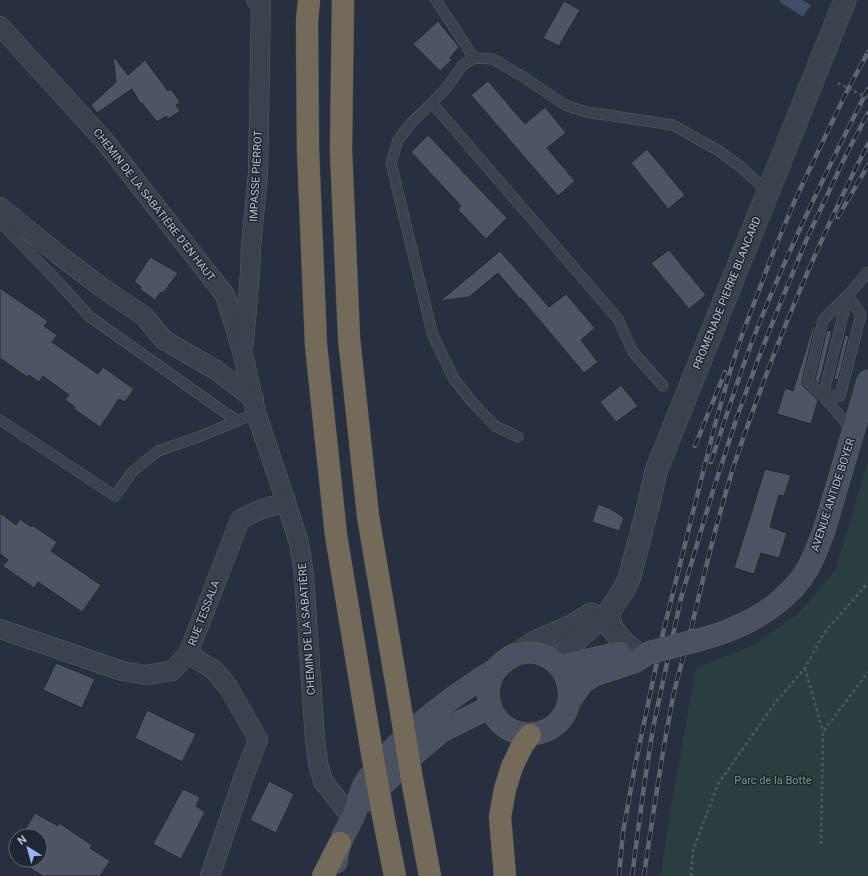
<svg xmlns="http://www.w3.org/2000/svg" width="868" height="876" viewBox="0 0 868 876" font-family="Roboto,sans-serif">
	<rect width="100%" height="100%" fill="#27303e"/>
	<path fill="#2a3e40" d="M868,461v415h-207l6,-46 29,-163 56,-21 47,-33 37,-44z"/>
	<path fill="#3f4d66" d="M779,0h23l9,5 -8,12 -22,-14z"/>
	<g fill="#4c5564" stroke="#222936">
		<path d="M564,1l16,9 -21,36 -16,-8z"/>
		<path d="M438,21l21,26 -9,11 2,2 -12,11 -27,-27z"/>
		<path d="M113,56l15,19 17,-15 23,31 3,-2 9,13 -4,3 4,6 -12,8 -2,-3 -9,6 -15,-19h-2l-8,-14 -35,24 -6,-8 25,-23z"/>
		<path d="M488,81l37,43 20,-17 21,26 -19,15 28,33 -17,15 -87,-101z"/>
		<path d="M428,135l79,83 -21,21 -28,-29 3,-4 -50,-54z"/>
		<path d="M647,149l38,46 -17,14 -37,-46z"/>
		<path d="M669,250l37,45 -17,14 -38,-46z"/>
		<path d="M500,251l49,56 17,-13 29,34 -14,12 17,22 -14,11 -63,-75 -1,1 -22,-26 -29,24 -29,4z"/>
		<path d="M150,257l28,16 -15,20 -2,-1 -6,8 -15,-11 1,-2 -7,-5z"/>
		<path d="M0,288l48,33 -4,5 13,9 -5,7 46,32 5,-7 31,22 -9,13 -6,-3 -19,28 -26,-18 1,-2 -10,-7 4,-5 -26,-19 -4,6 -10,-7 -2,2 -27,-19z"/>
		<path d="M813,326h2l-13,55v3l2,3 14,13 -7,24 -34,-10 8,-26 8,3z"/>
		<path d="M827,330l5,1 -13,53 -4,-4z"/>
		<path d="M845,335l4,1 -11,44 -4,-1z"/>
		<path d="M621,385l17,21 -22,16 -16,-20z"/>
		<path d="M765,469l26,6 -7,21 -5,-1 -9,32 17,6 -8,25 -18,-5 -7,21 -20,-6z"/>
		<path d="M598,504l13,5 13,9 -5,13 -27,-9z"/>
		<path d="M0,513l16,12 4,-6 11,8 1,-2 25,17 -6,9 50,34 -19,27 -44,-30 -4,6 -31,-22 5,-6 -8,-6z"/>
		<path d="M56,663l39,16 -13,29 -39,-18z"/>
		<path d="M147,710l49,24 -14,28 -47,-24z"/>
		<path d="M269,781l25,13 -18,39 -26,-13z"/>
		<path d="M183,789l17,8 -4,9 9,6 -24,47 -28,-15z"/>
		<path d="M35,813l23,13 1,-3 33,22 -2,3 20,13 -10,15h-57l-13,-8 2,-4 -5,-4h13v-24h-19z"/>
	</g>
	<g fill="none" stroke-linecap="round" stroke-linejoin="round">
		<defs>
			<g id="service">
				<path d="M436,0l38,58"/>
				<path d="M432,103l186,216 15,33 30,34"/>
				<path d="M0,225l5,2 57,59 28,31 147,104"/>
				<path d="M848,295l13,20 -21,81h-17z"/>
				<path d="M0,420l115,76 18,-25 25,-20 43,-15 55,-23"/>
				<path d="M853,431l-30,-35 -15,-14 15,-62 25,-25 20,-23"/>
				<path d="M518,437l-23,-11 -23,-24 -18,-23 -21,-43 -42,-173 7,-23 14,-18 20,-19 15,-16 16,-22 11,-7 19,1 32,19 40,27 21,7 87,13 46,26 22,16 27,25"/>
			</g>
			<g id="minor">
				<path d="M0,26l103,113 122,156 18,59 13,59 30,89 13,41 5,32 11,165 3,23 5,18 29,37"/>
				<path d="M0,207l58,47 43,33 43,29 20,24 52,30 38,29"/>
				<path d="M244,343l6,-70 1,-26 7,-74 3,-169 -5,-4"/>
				<path d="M0,629l122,42 24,4 26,-4 16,-17 52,-134c15,-10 29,-13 46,-18"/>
				<path d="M188,654l26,16 15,18 29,52 -14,36 -34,100"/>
			</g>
			<g id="tertiary">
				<path d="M608,613l4,15 9,12 12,10"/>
				<path d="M517,654l18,-12 37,-16 19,-12"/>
				<path d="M557,663l21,-25 30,-25 15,-22 6,-12 21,-80 6,-28 189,-471"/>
			</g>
			<g id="secondary">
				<path d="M702,639c11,-3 22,-6 32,-11 29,-12 58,-32 74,-60 6,-11 10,-22 15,-34l45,-153"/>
				<path d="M560,666l60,-13"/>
				<path d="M570,700l13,-18 11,-7 40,-13 14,-9"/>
				<path d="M368,800l39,-40 35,-29 48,-24"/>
				<path d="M336,862c1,-7 2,-14 5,-21 3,-8 8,-16 12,-24 4,-10 7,-25 12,-34 4,-7 11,-13 16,-19 5,-6 10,-13 15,-18 25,-25 52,-46 81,-65 6,-4 14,-8 20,-13 6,-6 11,-11 20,-14 35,-11 64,27 48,59 -3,6 -8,11 -14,15 -34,19 -71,-9 -61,-47 1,-4 4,-9 7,-13"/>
			</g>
			<g id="motorway">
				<path d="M309,0l-2,22 1,128 8,195 20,190 35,212"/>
				<path d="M343,0l-2,150 8,188 19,178 35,207"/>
				<path d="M411,774l19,102"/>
				<path d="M383,815l12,61"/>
				<path d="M323,876l17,-33"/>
				<path d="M505,876l-5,-59 5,-28 7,-22 10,-21 8,-11"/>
			</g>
		</defs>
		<use href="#service" stroke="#59606c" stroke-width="11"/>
		<use href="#minor" stroke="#59606c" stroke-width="20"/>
		<use href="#tertiary" stroke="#59606c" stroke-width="23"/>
		<use href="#secondary" stroke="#59606c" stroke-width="23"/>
		<use href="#motorway" stroke="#464d59" stroke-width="23"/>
		<g stroke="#495b5e" stroke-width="2.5" stroke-dasharray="3 3" stroke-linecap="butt">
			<path d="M805,668l18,64"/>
			<path d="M821,844l2,-112 45,-60"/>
			<path d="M691,876l2,-25 25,-67 57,-81 30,-35 19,-35 44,-50"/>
		</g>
		<use href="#service" stroke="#3b424e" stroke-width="10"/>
		<use href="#minor" stroke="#3b424e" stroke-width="19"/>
		<use href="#tertiary" stroke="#3b424e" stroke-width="22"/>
		<use href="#secondary" stroke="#4a5161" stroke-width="22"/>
		<use href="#motorway" stroke="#746a59" stroke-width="22"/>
		<defs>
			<g id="rail">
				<path d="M838,217l30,-52"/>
				<path d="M695,446l30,-74"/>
				<path d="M711,462c13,-39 25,-77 39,-115 34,-89 75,-174 118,-258"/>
				<path d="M619,876l4,-44 12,-66 28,-133 31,-125 22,-87 16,-56 10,-30 31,-82 22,-53 50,-105 23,-43"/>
				<path d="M632,876l12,-90 9,-58 28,-130 31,-104 25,-77 20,-55 23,-58 28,-68 39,-83 21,-40"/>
				<path d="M644,876c6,-43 13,-87 20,-130 3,-16 6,-33 9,-49 5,-23 12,-45 18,-68 13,-55 26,-110 43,-164 37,-110 81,-218 134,-321"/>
			</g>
		</defs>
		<use href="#rail" stroke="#5e6675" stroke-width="4.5"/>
		<use href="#rail" stroke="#202734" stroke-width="3" stroke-dasharray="9" stroke-linecap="butt"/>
		<defs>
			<path id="secondary-bridge" d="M648,653l54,-14"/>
			<g id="motorway-bridge">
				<path d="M403,723l8,51"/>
				<path d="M371,747l12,68"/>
			</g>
		</defs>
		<use href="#secondary-bridge" stroke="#59606c" stroke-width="23" stroke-linecap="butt"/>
		<use href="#motorway-bridge" stroke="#464d59" stroke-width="23" stroke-linecap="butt"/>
		<path stroke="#495b5e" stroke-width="2.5" stroke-dasharray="3 3" stroke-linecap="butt" d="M838,83l30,15"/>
		<use href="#secondary-bridge" stroke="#4a5161" stroke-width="22"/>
		<use href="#motorway-bridge" stroke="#746a59" stroke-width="22"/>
	</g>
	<g text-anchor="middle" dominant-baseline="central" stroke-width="3" stroke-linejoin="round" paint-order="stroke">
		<g font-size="11" fill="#b8bec9" stroke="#202734">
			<text transform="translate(256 176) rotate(-87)">IMPASSE PIERROT</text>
			<text transform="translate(154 205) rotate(52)">CHEMIN DE LA SABATIÈRE D'EN HAUT</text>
			<text transform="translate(727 293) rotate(-68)">PROMENADE PIERRE BLANCARD</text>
			<text transform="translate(833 495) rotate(-72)">AVENUE ANTIDE BOYER</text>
			<text transform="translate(204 613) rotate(-69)">RUE TESSALA</text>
			<text transform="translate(307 629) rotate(-94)">CHEMIN DE LA SABATIÈRE</text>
		</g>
		<g font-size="11" fill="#71987b" stroke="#202734">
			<text x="773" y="780">Parc de la Botte</text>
		</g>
	</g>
	<g transform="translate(28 848) rotate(323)"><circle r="19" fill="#202734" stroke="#5d6370"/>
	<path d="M0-3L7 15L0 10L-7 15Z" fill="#95b5f0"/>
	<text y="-6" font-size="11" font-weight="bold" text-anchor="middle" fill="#b8bec9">N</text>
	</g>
</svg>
